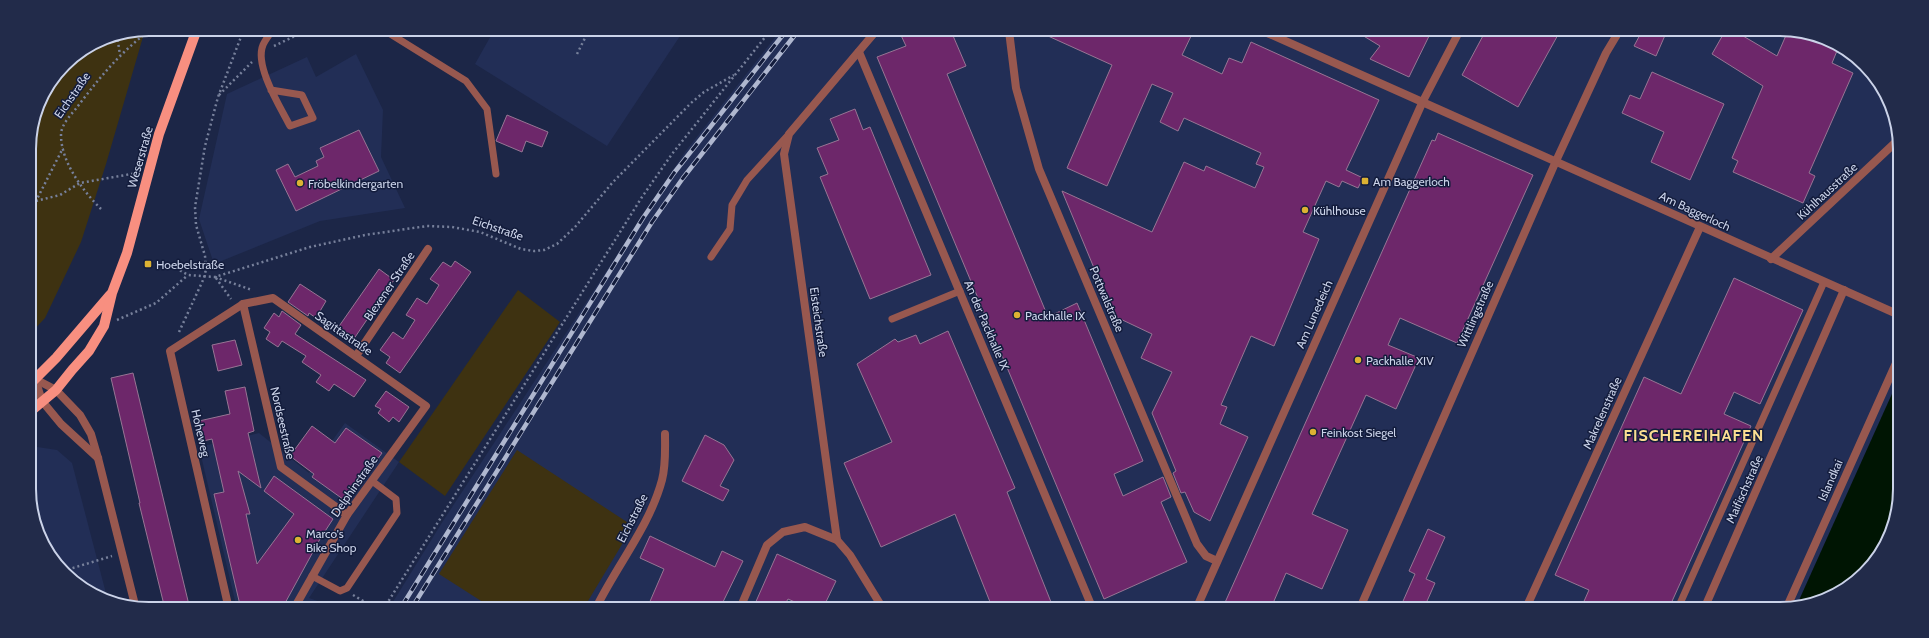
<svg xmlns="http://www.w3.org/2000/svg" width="1929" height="638" viewBox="0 0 1929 638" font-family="Cabin,sans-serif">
	<rect width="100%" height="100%" fill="#1c2647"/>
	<g fill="#222e56">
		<path d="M489,30h195l-77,116 -132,-82 18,-32z"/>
		<path d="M780,31l1031,2 35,16 24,21 28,56 -2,259 -100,222 -9,2 -1396,-4 52,-84 212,-324 30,-45z"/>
		<path d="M356,54l27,56 -2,47 24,51 -85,13 -106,43 -15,-45 28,-125 80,-37 9,20z"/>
		<path d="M345,423l54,39 -90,136 20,7h-93l-37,-158 60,-14 50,40z"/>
		<path d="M31,446l26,4 15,13 36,138 -19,-8 -30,-25 -28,-56z"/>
	</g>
	<g fill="#3e3211">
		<path d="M145,30l-39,134 -25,78 -36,76 -15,16 -1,-192 9,-39 26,-39 39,-26z"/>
		<path d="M518,290l42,32 -115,174 -46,-34z"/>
		<path d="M517,450l116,76 -48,80h-96l-50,-32z"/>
	</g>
	<path fill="#001503" d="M1896,385v135l-16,36 -27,28 -34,19 -23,4z"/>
	<g fill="#6d276a" stroke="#977594">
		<path d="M899,31h30l1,4 11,-4h10l15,35 -19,8 101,243 29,-14 66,158 -29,13 9,22 40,-19 8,20 -10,5 26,60 -83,37 -227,-542 29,-11z"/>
		<path d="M1037,31l156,1 -11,23 40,19 7,-16 13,5 9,-21 128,58 -33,70 17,8 -5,10 -16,-7 -3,6 -13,-6 -23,51 16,7 -45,107 -23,-10 -30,69 6,2 -7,17 28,13 -38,84 -16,-9 -9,-20 -4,1 -8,-20 3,-2 -24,-58 20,-41 -31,-14 11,-24 -38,-18 -52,-125 90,41 32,-70 20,9 2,-5 49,22 9,-21 -8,-3 5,-11 -77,-35 -6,13 -18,-9 13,-29 -21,-9 -45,102 -40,-18 45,-103z"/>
		<path d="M1357,32h74l-22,45 -39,-18 10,-13z"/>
		<path d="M1485,32l74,1 -41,74 -56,-32z"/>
		<path d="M1641,33h25l-10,23 -22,-10z"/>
		<path d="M1724,33h14l39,23 10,-23h24l28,13 -7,17 21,10 -44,100 6,3 -12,27 -70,-31 5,-11 -6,-3 31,-72 -51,-32z"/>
		<path d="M1652,72l72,32 -34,76 -39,-18 13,-30 -42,-19 8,-18 10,4z"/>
		<path d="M855,109l8,21 7,-3 61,148 -61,24 -50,-122 8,-3 -11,-26 22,-8 -9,-21z"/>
		<path d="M507,115l41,17 -6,15 -16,-6 -4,11 -26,-11z"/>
		<path d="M359,130l20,41 -83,40 -20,-41 12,-6 7,13 23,-11 -2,-5 8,-4 -4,-9z"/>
		<path d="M1438,133l95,42 -76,168 -57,-25 -12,27 31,13 -23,51 -30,-14 -54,119 36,16 -26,59 -36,-16 -15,35 -48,-1 209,-467 3,1z"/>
		<path d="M455,261l16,11 -71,101 -14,-10 4,-6 -10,-7 13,-18 10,7 12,-19 -9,-5 11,-17 10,6 12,-19 -9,-6 13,-17 8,5z"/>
		<path d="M379,269l15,11 -43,63 -16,-11z"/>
		<path d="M1734,278l69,32 -43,94 -26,-12 -10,22 27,12 -82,182h-88l8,-18 -34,-15 89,-198 37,17z"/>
		<path d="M300,284l26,17 -10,17 -7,-5 -1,3 -20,-14z"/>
		<path d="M282,311l19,14 -6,9 71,46 -12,17 -20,-13 -5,7 -13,-9 5,-7 -19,-13 4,-6 -24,-15 -4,6 -12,-8 4,-7 -6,-4 10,-15 5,4z"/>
		<path d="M948,331l67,157 -8,4 46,115h-61l-37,-93 -74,33 -37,-84 48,-21 -35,-78 38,-25 3,3 18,-7 4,9z"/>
		<path d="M235,340l7,25 -24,6 -6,-26z"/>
		<path d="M133,373l12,50 44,182h-25l-25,-102h1l-29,-125z"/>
		<path d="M245,387l9,44 -6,2 13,55 -23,-17 12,43h-4l11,50 37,-50 -30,-23 10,-15 59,43 -13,20 -36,66h-44l-26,-111 10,-2 -12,-53 -9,2 -4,-20 31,-7 -5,-23z"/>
		<path d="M386,391l23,16 -10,15 -6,-5 -4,5 -11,-9 3,-4 -6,-3z"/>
		<path d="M312,426l23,17 11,-15 36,25 -35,49 -35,-25 2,-3 -24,-18z"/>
		<path d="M705,435l19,10 10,15 -14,26 9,4 -6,11 -41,-20z"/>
		<path d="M1428,529l17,8 -19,42 9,4 -11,25h-24l15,-34 -6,-3z"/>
		<path d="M650,536l65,31 7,-16 21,10 -22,45h-73l16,-37 -24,-11z"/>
		<path d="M777,554l59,27 -12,25h-20l-16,-7 -4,7h-30z"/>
	</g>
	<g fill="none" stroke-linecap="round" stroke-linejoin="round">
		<g stroke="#77809b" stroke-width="2.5" stroke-dasharray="2 3" stroke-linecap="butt">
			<path d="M363,30h11"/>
			<path d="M117,35l3,20"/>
			<path d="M274,46l36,-17"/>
			<path d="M577,54l12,-24"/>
			<path d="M219,95l33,-33"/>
			<path d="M30,201h6l27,-53"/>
			<path d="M36,201l24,-6 20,-12 57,-10"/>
			<path d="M101,209c-18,-18 -40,-47 -40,-74 0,-11 11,-21 17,-29 22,-29 44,-56 74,-77"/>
			<path d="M167,263l21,12 27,2 95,-30 55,-12 62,-9 25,1 28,5 41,17 13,2 10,-1 13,-6 18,-17 38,-45 78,-79 13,-11 30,-17"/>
			<path d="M215,277l37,13"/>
			<path d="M216,278l15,21"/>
			<path d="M117,320l39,-17 32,-28"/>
			<path d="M179,332l25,-54 2,-9 -1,-13 -9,-31 -1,-18 10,-61 13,-49 26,-68"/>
			<path d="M63,571l49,-15"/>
			<path d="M353,595l17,10"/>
			<path d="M386,605l256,-408 30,-43 98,-123"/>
		</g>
		<g stroke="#98584f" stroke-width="7">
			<path d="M384,30l82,51 21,28 9,65"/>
			<path d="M271,90l31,5 11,23 -23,8c-9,-18 -36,-60 -27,-81 2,-5 7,-11 10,-16"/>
			<path d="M711,257l19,-28 2,-24 15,-25 42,-46"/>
			<path d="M892,319l68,-28"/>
			<path d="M312,576l28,15 7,-3 50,-75 -1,-14 -24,-18"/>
			<path d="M1678,608l146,-326"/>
		</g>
		<g stroke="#98584f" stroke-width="8">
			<path d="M876,31l-87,103 -5,20 53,386 13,15 32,52"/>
			<path d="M1009,31l7,57 23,81 158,375 9,12 11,5"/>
			<path d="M1265,32c211,93 420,189 632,282"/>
			<path d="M859,52l233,555"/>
			<path d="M1771,259l127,-119"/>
			<path d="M243,304l38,163 66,48"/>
			<path d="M356,356l72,-107"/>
			<path d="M228,605l-58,-254 73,-47 30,-6 153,108 -79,109 -51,90"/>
			<path d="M597,606c21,-42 53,-81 65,-126 4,-15 3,-31 3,-46"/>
			<path d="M741,606l26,-61 16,-13 22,-5 32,13"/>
			<path d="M1360,608l196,-447 50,-108 12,-20"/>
			<path d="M1526,608l174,-381"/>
			<path d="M1704,609l140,-319"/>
			<path d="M1786,609l111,-248"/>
		</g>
		<g stroke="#98584f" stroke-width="8">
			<path d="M35,379l21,11 24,25 11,19 7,24 37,147"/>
			<path d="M35,379l7,22 19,23 37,34"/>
			<path d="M1197,607l226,-506 36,-69"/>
		</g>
		<g stroke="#f88f80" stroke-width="10">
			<path d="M31,383l25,-25 54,-63"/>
			<path d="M31,411l25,-21 16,-20 17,-19 15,-25 8,-33 15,-40 32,-119 38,-105"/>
		</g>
		<defs>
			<g id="rail">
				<path d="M402,606l241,-388 31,-45 112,-142"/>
				<path d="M413,606l239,-384 31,-44 115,-147"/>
			</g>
		</defs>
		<use href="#rail" stroke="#afb7cf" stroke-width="4.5"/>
		<use href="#rail" stroke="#131c3c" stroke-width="3" stroke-dasharray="9" stroke-linecap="butt"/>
	</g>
	<g fill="#dcb233" stroke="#131c3c" stroke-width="1.5">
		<rect x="1361" y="177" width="8" height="8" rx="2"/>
		<circle cx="300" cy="183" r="4"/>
		<circle cx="1305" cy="210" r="4"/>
		<rect x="144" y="260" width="8" height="8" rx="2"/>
		<circle cx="1017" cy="315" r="4"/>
		<circle cx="1358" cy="360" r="4"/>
		<circle cx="1313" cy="432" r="4"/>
		<circle cx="298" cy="540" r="4"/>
	</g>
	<g text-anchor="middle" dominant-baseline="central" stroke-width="3" stroke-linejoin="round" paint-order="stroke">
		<g font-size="12" fill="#cbd3e9" stroke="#131c3c">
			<text transform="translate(72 95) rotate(-55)">Eichstraße</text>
			<text transform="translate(140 157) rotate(-74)">Weserstraße</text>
			<text transform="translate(1827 191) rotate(-43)">Kühlhausstraße</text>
			<text transform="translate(1695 211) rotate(25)">Am Baggerloch</text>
			<text transform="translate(498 228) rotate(19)">Eichstraße</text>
			<text transform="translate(389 286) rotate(-56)">Blexener Straße</text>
			<text transform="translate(1107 299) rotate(67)">Pottwalstraße</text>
			<text transform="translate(1314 314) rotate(-66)">Am Lunedeich</text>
			<text transform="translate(1475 314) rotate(-66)">Wittlingstraße</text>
			<text transform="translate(819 322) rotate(82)">Eisteichstraße</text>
			<text transform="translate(987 325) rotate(67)">An der Packhalle IX</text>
			<text transform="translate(344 333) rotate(35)">Sagittastraße</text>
			<text transform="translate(1602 413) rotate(-66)">Makrelenstraße</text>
			<text transform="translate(283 423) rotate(77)">Nordseestraße</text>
			<text transform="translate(201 433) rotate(77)">Hoheweg</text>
			<text transform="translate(1830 480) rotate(-66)">Islandkai</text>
			<text transform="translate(354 486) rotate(-55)">Delphinstraße</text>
			<text transform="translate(1744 489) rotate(-66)">Maifischstraße</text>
			<text transform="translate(632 518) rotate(-63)">Eichstraße</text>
		</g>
		<g font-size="12" fill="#cbd3e9" stroke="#131c3c" text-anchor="start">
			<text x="1373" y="181">Am Baggerloch</text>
			<text x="308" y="183">Fröbelkindergarten</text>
			<text x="1313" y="210">Kühlhouse</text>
			<text x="156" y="264">Hoebelstraße</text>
			<text x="1025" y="315">Packhalle IX</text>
			<text x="1366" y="360">Packhalle XIV</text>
			<text x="1321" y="432">Feinkost Siegel</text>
			<text x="306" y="533">Marco's<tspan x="306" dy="14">Bike Shop</tspan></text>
		</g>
		<g font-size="16" font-weight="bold" letter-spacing="1" fill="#fbde92" stroke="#131c3c">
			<text x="1694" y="435">FISCHEREIHAFEN</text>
		</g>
	</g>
	<path d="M0 0H1929V638H0ZM149 36H1780A113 113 0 0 1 1893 149V489A113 113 0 0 1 1780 602H149A113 113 0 0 1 36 489V149A113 113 0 0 1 149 36Z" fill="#222b4a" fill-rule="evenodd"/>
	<path fill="none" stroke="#cbd3e9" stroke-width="2" d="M149 36H1780A113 113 0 0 1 1893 149V489A113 113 0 0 1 1780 602H149A113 113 0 0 1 36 489V149A113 113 0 0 1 149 36Z"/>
</svg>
